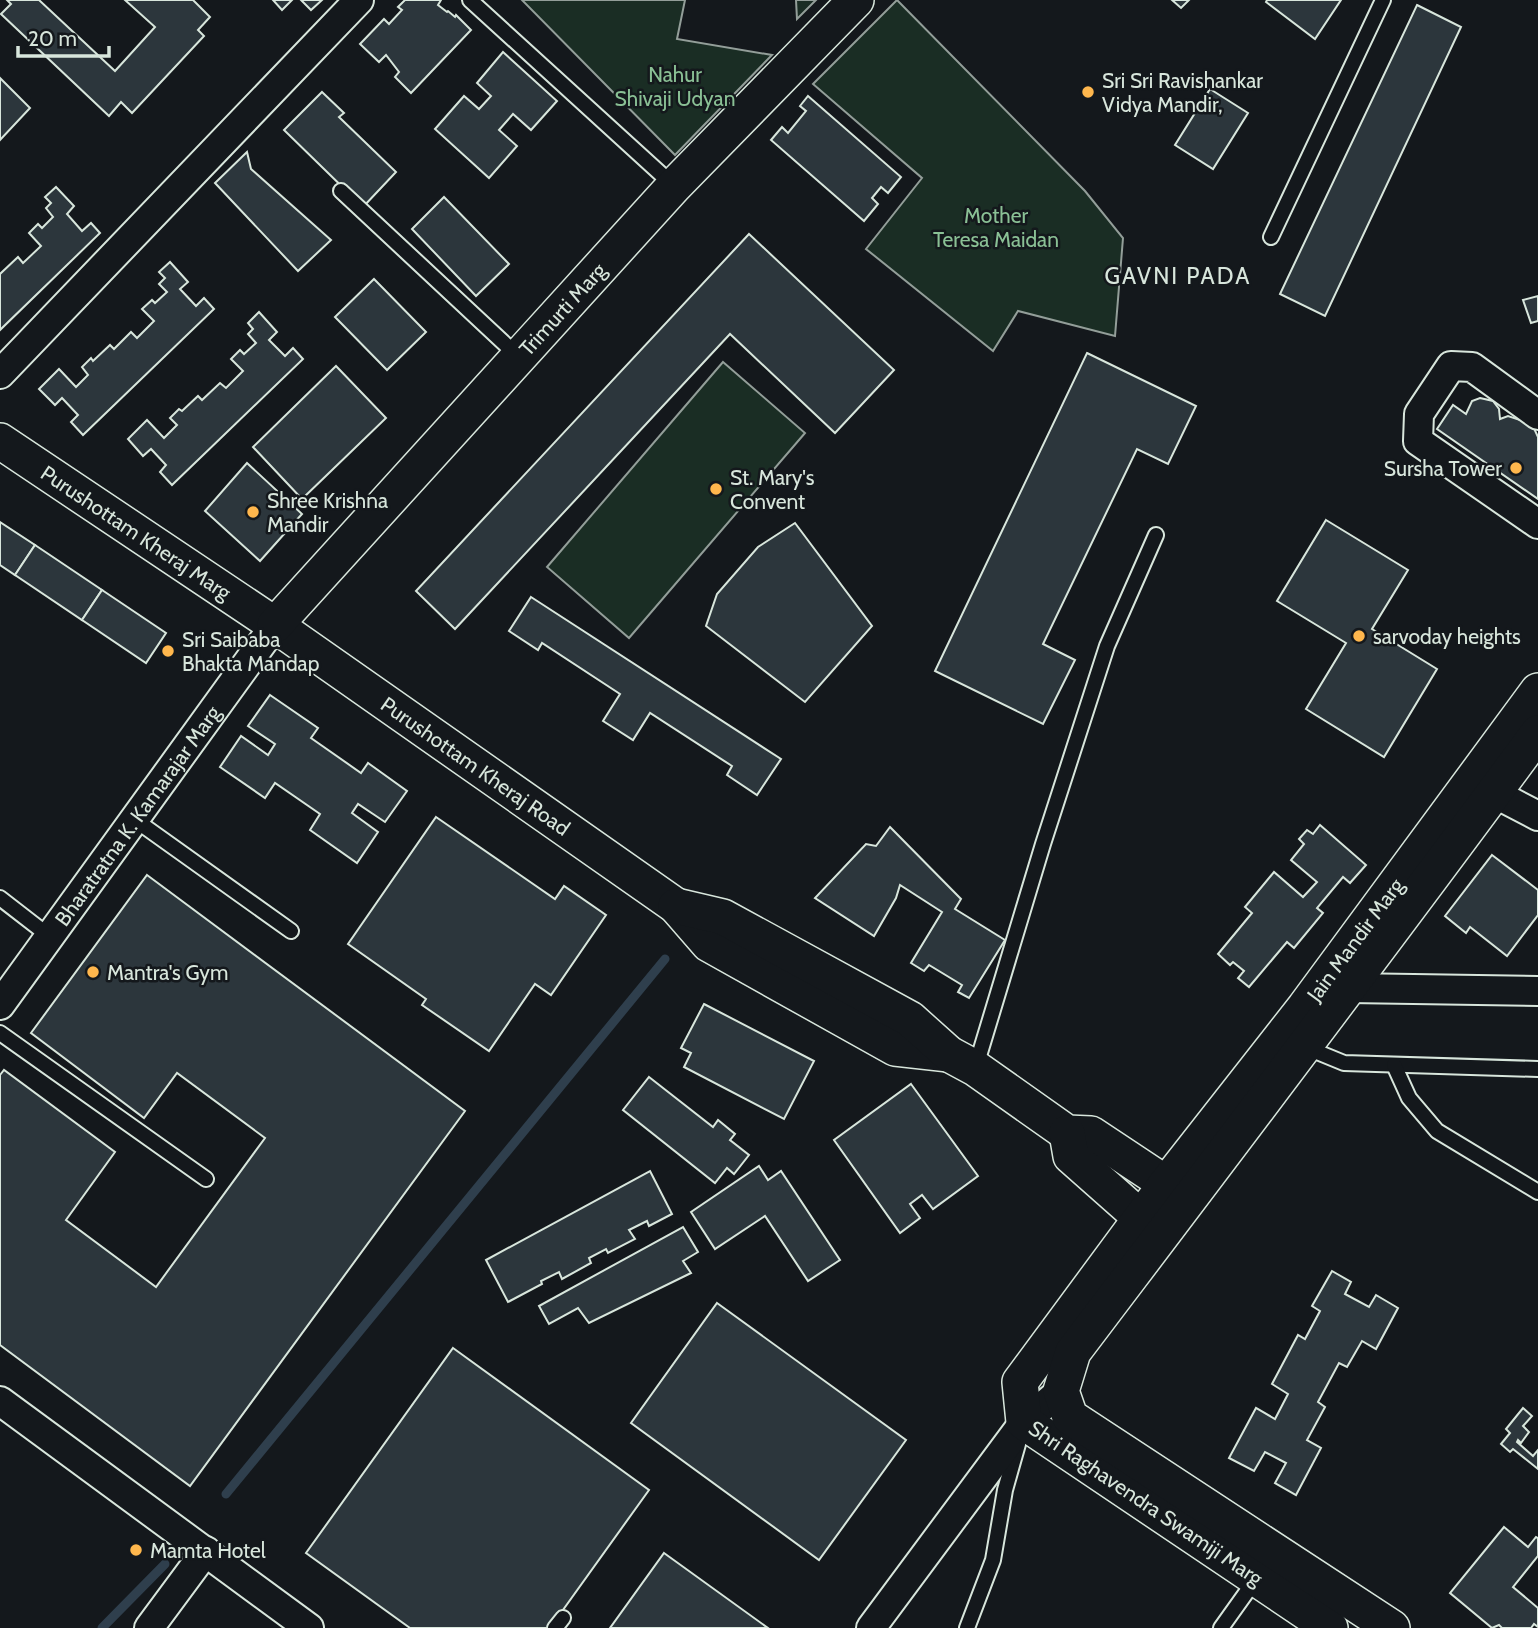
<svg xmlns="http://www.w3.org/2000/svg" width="1538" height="1628" viewBox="0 0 1538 1628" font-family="Cabin,sans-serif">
	<rect width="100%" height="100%" fill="#14181c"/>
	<g fill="#1a2d24" stroke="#939e99" stroke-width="2">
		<path d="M522,0h163l-8,39 95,16 -97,100z"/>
		<path d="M796,0h20l-19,19z"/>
		<path d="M897,0l188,191 38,47 -8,98 -97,-25 -25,40 -127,-102 56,-71 -109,-94z"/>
		<path d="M723,362l82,71 -176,205 -82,-71z"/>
	</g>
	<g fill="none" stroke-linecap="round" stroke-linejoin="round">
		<g stroke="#2f3f4d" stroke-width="9">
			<path d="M226,1494l439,-535"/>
			<path d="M102,1628l63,-64"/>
		</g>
	</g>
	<g fill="#2c363c" stroke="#d8e6dc" stroke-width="2">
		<path d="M7,0h32l76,71 40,-44 -30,-27h68l17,17 -12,13 6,6 -72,77 -11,-11 -12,14 -108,-102 10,-10z"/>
		<path d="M273,0h19l-10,10z"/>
		<path d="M301,0h21l-11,10z"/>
		<path d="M405,0h36l-3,5 9,7 1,-1 7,6 1,-2 15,15 -60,63 -16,-16 4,-5 -13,-17 -7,7 -19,-18 24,-25 5,5 13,-14 -4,-3z"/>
		<path d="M1172,0h17l-8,8z"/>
		<path d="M1267,0h74l-26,39 -49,-37z"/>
		<path d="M1417,5l44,22 -136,289 -45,-22z"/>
		<path d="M503,52l54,49 -26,29 -18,-16 -14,16 18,16 -28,32 -54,-49 29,-33 15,13 12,-13 -14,-13z"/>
		<path d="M0,78l30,30 -30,32z"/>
		<path d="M1210,89l38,24 -35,56 -38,-24z"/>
		<path d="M322,92l22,21 -5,4 57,55 -33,35 -79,-77z"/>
		<path d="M808,96l93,81 -13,16 -7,-6 -9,11 6,6 -14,17 -93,-81 11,-13 6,6 18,-22 -6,-5z"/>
		<path d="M247,152l4,17 80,71 -33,31 -83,-88z"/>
		<path d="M56,187l18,19 -7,8 15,17 9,-8 9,10 -100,97v-56l18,-17 5,6 18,-17 -12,-13 9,-9 4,4 11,-11 -7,-9 5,-5 -6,-6z"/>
		<path d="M444,197l65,67 -33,32 -64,-67z"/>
		<path d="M749,234l145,136 -59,63 -105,-99 -275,295 -39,-38z"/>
		<path d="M170,262l18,20 -8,7 16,17 8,-8 10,11 -131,126 -12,-13 7,-7 -16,-17 -7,7 -16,-16 20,-20 17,18 12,-12 -6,-8 9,-9 2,3 17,-16 4,4 17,-17 6,6 17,-17 -12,-12 10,-9 3,3 12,-11 -8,-8 6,-6 -6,-6z"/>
		<path d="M374,279l52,53 -39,38 -52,-53z"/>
		<path d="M1538,296v25l-7,2 -8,-23z"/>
		<path d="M259,312l18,20 -8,8 16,16 8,-8 10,11 -131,126 -12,-13 6,-7 -15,-16 -8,7 -15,-17 19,-19 17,18 13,-13 -7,-7 9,-9 3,2 16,-15 4,4 18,-17 6,5 17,-17 -12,-12 9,-9 4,4 12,-11 -8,-9 5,-5 -5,-6z"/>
		<path d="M1087,353l109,53 -28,58 -31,-15 -94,195 32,16 -32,64 -108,-53z"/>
		<path d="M336,366l50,52 -84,81 -49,-52z"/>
		<path d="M1480,398l13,3 6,8 1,10 8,-3 24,8 6,13v62l-101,-70 16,-24 13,9 6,-13z"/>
		<path d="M247,463l55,51 -42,47 -55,-50z"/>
		<path d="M1326,520l82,50 -36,59 65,40 -53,88 -78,-48 40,-66 -69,-42z"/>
		<path d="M0,522l35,23 -20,30 -15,-10z"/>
		<path d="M795,523l77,103 -67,76 -99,-76 11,-32 41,-47z"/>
		<path d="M35,545l67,45 -20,30 -67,-45z"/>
		<path d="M102,590l64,43 -20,30 -64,-43z"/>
		<path d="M531,597l250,162 -24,36 -30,-20 5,-9 -82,-53 -17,27 -30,-19 17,-27 -78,-51 -4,7 -29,-19z"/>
		<path d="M270,695l48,33 -7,10 50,35 7,-10 39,28 -22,31 -27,-18 -6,9 26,19 -21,31 -47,-33 10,-16 -45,-31 -10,15 -45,-31 21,-31 27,19 7,-11 -27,-18z"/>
		<path d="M436,817l119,82 9,-13 42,29 -55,80 -16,-11 -46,67 -67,-46 4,-6 -78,-55z"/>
		<path d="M1320,825l46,40 -16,18 -7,-6 -26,31 6,5 -29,35 -7,-6 -38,45 -11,-9 6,-7 -11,-9 -3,3 -12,-11 34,-41 -7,-6 29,-35 29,25 14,-15 -26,-22 13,-16 -5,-5 8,-9 6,4z"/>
		<path d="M890,827l71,72 -6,10 50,31 -36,58 -11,-6 4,-7 -33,-20 -5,6 -13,-8 31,-51 -42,-27 -4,13 -22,38 -59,-38 51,-54 10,2z"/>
		<path d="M1492,855l46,35v25l-31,41 -37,-29 -4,6 -21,-17z"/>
		<path d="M147,875l318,236 -275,375 -190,-141v-270l4,-5 111,82 -49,68 90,67 109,-149 -88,-65 -33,45 -113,-85z"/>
		<path d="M704,1004l110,57 -30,58 -100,-52 7,-14 -10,-5z"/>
		<path d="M649,1077l64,50 5,-7 17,14 -5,6 19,15 -15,19 -7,-6 -12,15 -92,-73z"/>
		<path d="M911,1084l67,92 -45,33 -11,-14 -12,9 10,14 -20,15 -66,-93z"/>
		<path d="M759,1166l9,14 13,-9 59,89 -32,21 -43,-65 -50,33 -24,-37z"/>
		<path d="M650,1171l22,43 -23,12 -2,-5 -18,9 6,9 -27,14 -2,-4 -17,9 2,5 -29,16 -3,-7 -18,9 1,3 -34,18 -22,-42z"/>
		<path d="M683,1227l15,25 -15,9 8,12 -102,50 -11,-15 -29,16 -10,-18z"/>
		<path d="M1332,1271l19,11 -6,12 24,13 7,-12 22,13 -22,41 -14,-8 -15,26 -8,-4 -21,39 7,5 -18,33 14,8 -25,47 -21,-12 11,-20 -21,-11 -11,19 -25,-13 27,-50 19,11 13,-25 -16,-10 26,-49 7,4 15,-28 -8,-5z"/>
		<path d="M717,1303l189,137 -87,120 -188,-137z"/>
		<path d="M453,1348l196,142 -99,138h-140l-104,-75z"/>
		<path d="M1523,1408l9,8 -9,10 6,6 -8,11 -3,-3 -1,2 16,14 5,-6v19l-25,-20 -3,3 -9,-8 9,-11 -4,-4z"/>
		<path d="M1504,1527l24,20 8,-10 2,1v18l-25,31 25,21v19l-4,-3 -3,4h-29l-3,-3 -7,3 -42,-35z"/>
		<path d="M664,1553l104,75h-158z"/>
	</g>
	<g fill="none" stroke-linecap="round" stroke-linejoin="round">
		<defs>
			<g id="service">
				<path d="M470,0l203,185"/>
				<path d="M341,191l178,166"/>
				<path d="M1271,237l112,-237"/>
				<path d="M134,819l157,112"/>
				<path d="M0,898l49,38"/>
				<path d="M0,1033l206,146"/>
				<path d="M1305,1047l39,16 194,6"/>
				<path d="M1394,1065l15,33 28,33 101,61"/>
				<path d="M976,1066l67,-222 64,-198 49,-111"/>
				<path d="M555,1628l8,-10"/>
				<path d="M967,1628l26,-68 12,-70 13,-46"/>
				<path d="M1221,1628l35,-49"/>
			</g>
			<g id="minor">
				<path d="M0,374l359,-374"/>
				<path d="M1538,415l-66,-48 -21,-1 -32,48 -1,27 120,83"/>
				<path d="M1494,793l44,23"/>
				<path d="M1349,988l189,3"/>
				<path id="s1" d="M0,1005l275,-380"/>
				<path d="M0,1401l309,227"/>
				<path d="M149,1628l57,-77"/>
				<path d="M871,1628l153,-206 37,-31"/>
			</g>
			<g id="tertiary">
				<path id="s2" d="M0,441l275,184 401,281 33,38 186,104 54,6"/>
				<path id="s3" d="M275,625l399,-439 182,-186"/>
				<path d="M676,906l47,11 187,102 39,35 26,14 92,65 24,1 95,63"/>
				<path d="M1067,1133l4,23 87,77"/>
				<path id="s4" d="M1330,1628l-306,-206 -4,-40 147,-199 138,-176 233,-316"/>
				<path d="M1392,1628l-322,-211 -9,-26 12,-39c156,-206 312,-411 465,-619"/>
			</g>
		</defs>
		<use href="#service" stroke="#d8e6dc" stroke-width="18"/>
		<use href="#minor" stroke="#d8e6dc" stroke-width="32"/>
		<use href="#tertiary" stroke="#d8e6dc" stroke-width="38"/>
		<use href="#service" stroke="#14181c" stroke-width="14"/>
		<use href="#minor" stroke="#14181c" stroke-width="28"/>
		<use href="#tertiary" stroke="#14181c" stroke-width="35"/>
	</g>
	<g fill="#ffb74d" stroke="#14181c" stroke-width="2.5">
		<circle cx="1088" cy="92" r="7"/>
		<circle cx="1516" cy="468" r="7"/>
		<circle cx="716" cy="489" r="7"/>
		<circle cx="253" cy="512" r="7"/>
		<circle cx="1359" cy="636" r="7"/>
		<circle cx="168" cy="651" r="7"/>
		<circle cx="93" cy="972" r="7"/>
		<circle cx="136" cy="1550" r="7"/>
	</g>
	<g text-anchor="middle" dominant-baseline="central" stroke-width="5" stroke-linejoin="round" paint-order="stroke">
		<g font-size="21" fill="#8ac095" stroke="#14181c">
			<text x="675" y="74">Nahur<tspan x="675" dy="24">Shivaji Udyan</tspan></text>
			<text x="996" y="215">Mother<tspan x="996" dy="24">Teresa Maidan</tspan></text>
		</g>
		<g font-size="21" fill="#d8e6dc" stroke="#14181c" text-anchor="start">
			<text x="1102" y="80">Sri Sri Ravishankar<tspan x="1102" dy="24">Vidya Mandir,</tspan></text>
			<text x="1502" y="468" text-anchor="end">Sursha Tower</text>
			<text x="730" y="477">St. Mary's<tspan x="730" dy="24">Convent</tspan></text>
			<text x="267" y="500">Shree Krishna<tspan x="267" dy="24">Mandir</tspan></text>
			<text x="1373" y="636">sarvoday heights</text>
			<text x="182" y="639">Sri Saibaba<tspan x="182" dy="24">Bhakta Mandap</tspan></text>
			<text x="107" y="972">Mantra's Gym</text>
			<text x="150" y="1550">Mamta Hotel</text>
		</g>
		<g font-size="21" fill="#d8e6dc" stroke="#14181c">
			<text stroke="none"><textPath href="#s3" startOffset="427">Trimurti Marg</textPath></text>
			<text stroke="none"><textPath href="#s2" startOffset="164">Purushottam Kheraj Marg</textPath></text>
			<text stroke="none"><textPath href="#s2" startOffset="576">Purushottam Kheraj Road</textPath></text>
			<text stroke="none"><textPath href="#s1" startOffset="234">Bharatratna K. Kamarajar Marg</textPath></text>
			<text stroke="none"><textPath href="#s4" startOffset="964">Jain Mandir Marg</textPath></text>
			<text transform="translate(1146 1503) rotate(34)">Shri Raghavendra Swamiji Marg</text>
		</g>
		<g font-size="23" letter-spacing="2" fill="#d8e6dc" stroke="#14181c">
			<text x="1178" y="276">GAVNI PADA</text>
		</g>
	</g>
	<path d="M18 46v10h91v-10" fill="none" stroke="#d8e6dc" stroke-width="3.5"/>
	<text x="28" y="46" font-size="21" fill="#d8e6dc" stroke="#14181c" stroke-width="5" paint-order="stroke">20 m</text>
</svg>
